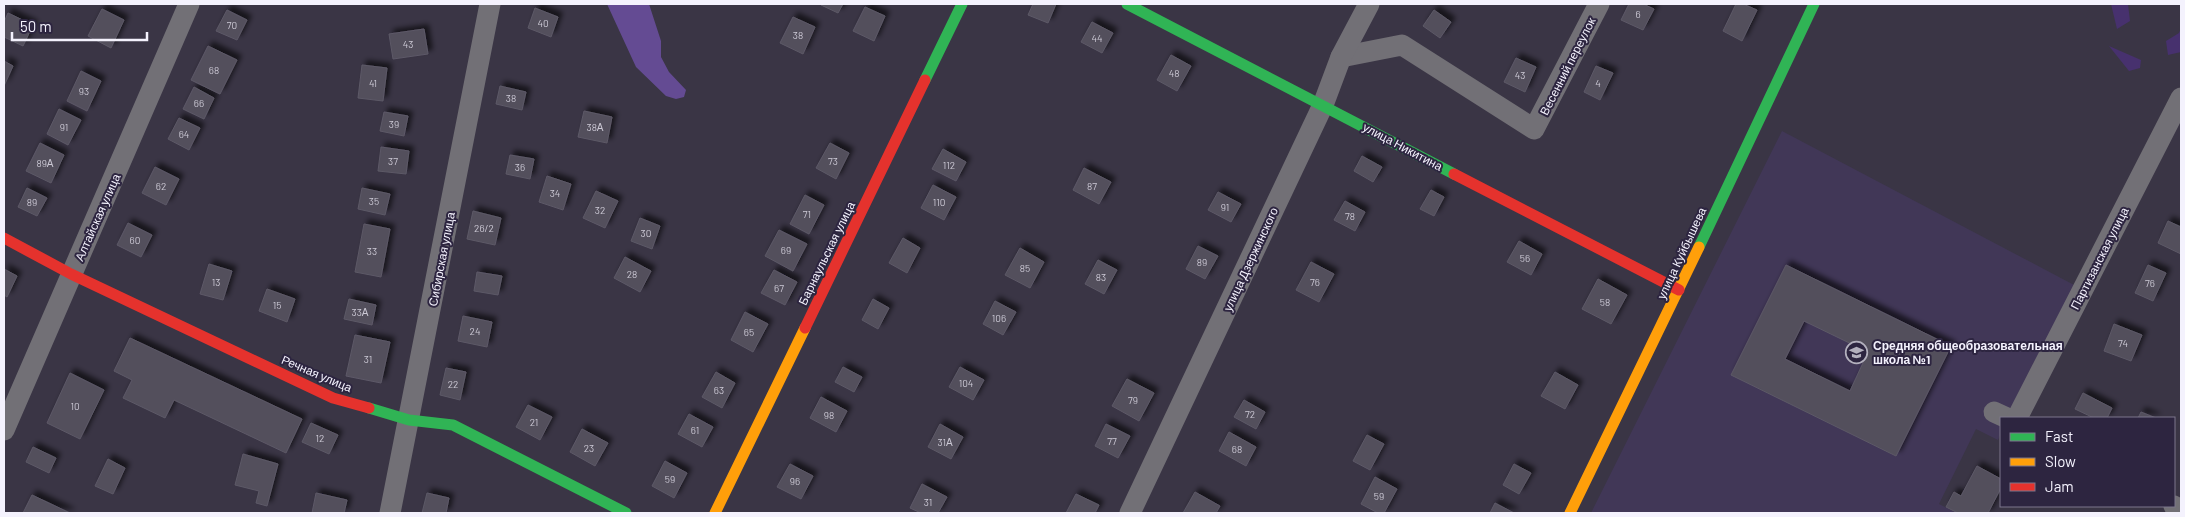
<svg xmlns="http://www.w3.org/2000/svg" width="2185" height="517" viewBox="0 0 2185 517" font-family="Barlow,sans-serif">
	<defs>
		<filter id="shadow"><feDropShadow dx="4.5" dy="-4.5" stdDeviation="2.5" flood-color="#0009"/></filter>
	</defs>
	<rect width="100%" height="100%" fill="#3a3545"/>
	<path fill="#413757" d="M1782,131l294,155 -67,132h-8v15l-3,7 -22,-11 -37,75 18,9h-366z"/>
	<g fill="#47316e">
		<path d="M2111,4h17l2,17 -13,8z"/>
		<path d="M2181,28v24l-13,3 -2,-14 13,-8z"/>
		<path d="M2109,46l32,14 -1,8 -11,3z"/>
	</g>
	<path fill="#644b93" d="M607,4h42l12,37v16l8,15 17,18 -2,7 -8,2 -10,-3 -30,-29z"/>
	<g fill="#524f5c" stroke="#5d5967" fill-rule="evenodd" filter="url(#shadow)">
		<path d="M822,4h21l-5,9 -17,-8z"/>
		<path d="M1033,4h23l-8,19 -20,-8z"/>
		<path d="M1629,4h14l11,5 -11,21 -22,-10z"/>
		<path d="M1736,4h7l14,6 -15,31 -19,-10z"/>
		<path d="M865,7l20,9 -11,25 -21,-10z"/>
		<path d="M535,8l23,9 -7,20 -23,-9z"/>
		<path d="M102,9l22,11 -13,28 -23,-12z"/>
		<path d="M227,10l20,10 -10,20 -21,-9z"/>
		<path d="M1434,10l17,12 -11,16 -17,-12z"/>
		<path d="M8,13l25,12 -10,21 -19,-9v-15z"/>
		<path d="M793,17l22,10 -12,27 -23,-11z"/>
		<path d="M1092,22l21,11 -11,20 -21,-11z"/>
		<path d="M424,29l4,25 -35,5 -4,-25z"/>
		<path d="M208,46l29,14 -17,34 -29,-14z"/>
		<path d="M1171,55l20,11 -14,25 -20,-11z"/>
		<path d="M1516,58l20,9 -11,25 -21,-10z"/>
		<path d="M4,61l9,5 -9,20z"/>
		<path d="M362,65l25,3 -4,33 -25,-3z"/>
		<path d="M1596,66l17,7 -13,27 -16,-8z"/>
		<path d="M81,71l20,10 -14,30 -20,-10z"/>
		<path d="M500,86l26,6 -4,18 -26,-6z"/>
		<path d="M194,87l20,11 -10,21 -21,-10z"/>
		<path d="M59,109l22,11 -13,25 -21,-11z"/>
		<path d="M584,111l28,6 -5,26 -29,-6z"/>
		<path d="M384,112l24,4 -4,20 -24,-5z"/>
		<path d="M179,118l21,10 -11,22 -21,-11z"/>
		<path d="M40,143l24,12 -13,28 -25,-12z"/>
		<path d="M830,143l19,10 -13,26 -20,-11z"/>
		<path d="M381,147l28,4 -3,23 -28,-3z"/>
		<path d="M943,149l23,13 -10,19 -24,-12z"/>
		<path d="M510,155l24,4 -4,20 -24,-5z"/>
		<path d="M1362,156l20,11 -9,15 -19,-11z"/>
		<path d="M155,167l24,12 -13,26 -24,-12z"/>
		<path d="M1084,168l27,14 -12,22 -26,-14z"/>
		<path d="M547,176l24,8 -8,26 -24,-8z"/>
		<path d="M933,185l23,12 -12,23 -23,-12z"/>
		<path d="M27,188l20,10 -10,18 -19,-9z"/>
		<path d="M362,188l28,6 -5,21 -27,-6z"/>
		<path d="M1431,190l13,7 -10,19 -14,-7z"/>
		<path d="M596,191l22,10 -13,27 -22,-10z"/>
		<path d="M1218,192l23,12 -10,18 -23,-12z"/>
		<path d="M805,195l19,10 -15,29 -19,-10z"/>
		<path d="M1345,201l20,11 -10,19 -21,-11z"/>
		<path d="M473,211l28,7 -6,27 -28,-6z"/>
		<path d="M640,218l20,8 -8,23 -21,-8z"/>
		<path d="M2168,221l13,6v27l-23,-11z"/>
		<path d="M128,223l24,12 -11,22 -24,-12z"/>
		<path d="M364,224l26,5 -9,48 -26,-5z"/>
		<path d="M779,230l28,14 -14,27 -28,-15z"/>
		<path d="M903,238l17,10 -13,25 -18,-10z"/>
		<path d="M1519,241l23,13 -11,21 -24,-13z"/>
		<path d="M1198,246l20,10 -13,23 -19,-10z"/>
		<path d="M1020,248l24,14 -14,26 -25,-13z"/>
		<path d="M625,257l26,14 -11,21 -26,-14z"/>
		<path d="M1098,260l19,10 -13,24 -19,-10z"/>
		<path d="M1311,262l23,12 -15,28 -23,-12z"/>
		<path d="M209,264l23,7 -9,29 -23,-6z"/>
		<path d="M1786,265l165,81 -55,110 -165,-81zM1804,321l64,31 -18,39 -65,-32z"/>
		<path d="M2148,265l18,8 -13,28 -18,-8z"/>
		<path d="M4,269l13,7 -10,21 -3,-2z"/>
		<path d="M774,270l23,12 -12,23 -24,-12z"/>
		<path d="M477,272l25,4 -4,19 -24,-4z"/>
		<path d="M1598,279l29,16 -16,29 -29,-15z"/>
		<path d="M267,289l28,10 -8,23 -28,-11z"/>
		<path d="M349,299l27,6 -4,20 -28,-6z"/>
		<path d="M873,299l16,9 -11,21 -16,-9z"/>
		<path d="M995,301l21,11 -13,23 -20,-11z"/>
		<path d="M745,312l23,12 -15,28 -22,-12z"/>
		<path d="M463,316l29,6 -5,25 -29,-6z"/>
		<path d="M2114,324l28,11 -11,26 -27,-10z"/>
		<path d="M355,335l35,7 -9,41 -35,-7z"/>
		<path d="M130,338l172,81 -16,34 -112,-53 -9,18 -42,-20 9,-18 -18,-9z"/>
		<path d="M843,367l19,10 -8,15 -19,-10z"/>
		<path d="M960,367l24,13 -11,20 -24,-13z"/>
		<path d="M446,368l20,4 -6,28 -20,-5z"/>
		<path d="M716,372l19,11 -13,25 -20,-11z"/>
		<path d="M1555,372l23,13 -13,24 -24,-13z"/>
		<path d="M70,373l34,17 -24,49 -33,-16z"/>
		<path d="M1127,379l27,14 -15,28 -27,-15z"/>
		<path d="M2083,393l29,15 -5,10h-13l-19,-9z"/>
		<path d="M821,397l26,14 -11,21 -26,-14z"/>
		<path d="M1244,400l21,12 -9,17 -22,-12z"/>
		<path d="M528,405l24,12 -12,23 -24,-13z"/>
		<path d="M2141,412l15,6h-18z"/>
		<path d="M689,414l24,13 -11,20 -24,-13z"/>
		<path d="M311,423l27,12 -9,19 -27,-12z"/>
		<path d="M940,424l23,13 -12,22 -23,-12z"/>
		<path d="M1106,424l24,12 -12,22 -23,-12z"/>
		<path d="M582,429l26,14 -13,23 -25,-14z"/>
		<path d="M1229,432l27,15 -10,19 -27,-15z"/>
		<path d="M1367,435l17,9 -14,26 -17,-9z"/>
		<path d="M33,447l23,11 -7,15 -23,-11z"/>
		<path d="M243,454l35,10 -11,42 -11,-3 3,-12 -24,-6z"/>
		<path d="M108,459l17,9 -12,26 -18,-8z"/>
		<path d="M665,461l22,12 -13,25 -22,-12z"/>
		<path d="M790,464l23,12 -12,23 -24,-12z"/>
		<path d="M1514,464l17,9 -12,21 -16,-9z"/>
		<path d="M1977,466l24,13v9l-13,25h-30l-12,-6 8,-15 7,4z"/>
		<path d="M1375,477l22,12 -13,24h-6l-17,-9z"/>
		<path d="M922,484l25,13 -9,16h-17l-11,-5z"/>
		<path d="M1195,492l25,14 -4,7h-33z"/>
		<path d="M316,493l31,7 -3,13h-32z"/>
		<path d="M427,493l22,5 -3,15h-24z"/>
		<path d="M1076,494l23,11 -4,8h-29z"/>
		<path d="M32,495l38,18h-47z"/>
		<path d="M1495,503l19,10h-24z"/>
	</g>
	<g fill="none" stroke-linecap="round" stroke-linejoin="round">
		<g stroke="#727076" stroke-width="21">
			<path d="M1341,57l61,-12 132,84 65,-125"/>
			<path d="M1994,412l13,6"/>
			<path d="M2017,418l164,-320"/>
			<path d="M4,430l185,-426"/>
			<path d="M2174,506l7,4"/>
			<path d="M390,513l100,-509"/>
			<path d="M1130,513l193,-408 18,-48 28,-53"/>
		</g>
		<g stroke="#30b455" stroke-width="11">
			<path d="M1127,4l327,170"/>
			<path d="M925,80l37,-76"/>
			<path d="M1699,247l115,-243"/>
			<path d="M369,408l40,12 44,5 173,88"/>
		</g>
		<g stroke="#ff9f0a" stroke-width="11">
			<path d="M715,513l90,-185"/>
			<path d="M1570,513l129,-266"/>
		</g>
		<g stroke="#e5322d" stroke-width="11">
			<path d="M1454,174l225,116"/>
			<path d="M4,238l67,36 262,124 36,10"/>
			<path d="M805,328l120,-248"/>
		</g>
	</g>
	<defs>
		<symbol id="school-ring" viewBox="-11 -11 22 22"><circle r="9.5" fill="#2d2540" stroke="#b3b0bd" stroke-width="1.5"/><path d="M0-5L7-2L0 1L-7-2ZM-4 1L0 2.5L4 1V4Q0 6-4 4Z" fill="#b3b0bd"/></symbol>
	</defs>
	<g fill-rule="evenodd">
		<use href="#school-ring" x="1844" y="340" width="25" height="25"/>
	</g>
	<g text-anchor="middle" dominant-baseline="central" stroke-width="4" stroke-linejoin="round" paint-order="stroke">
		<g font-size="10" fill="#ccc9d5">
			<text x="1638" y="14">6</text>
			<text x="543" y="23">40</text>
			<text x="232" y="25">70</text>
			<text x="798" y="35">38</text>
			<text x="1097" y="38">44</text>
			<text x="408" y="44">43</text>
			<text x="214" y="70">68</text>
			<text x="1174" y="73">48</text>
			<text x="1520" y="75">43</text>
			<text x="373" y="83">41</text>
			<text x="1598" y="83">4</text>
			<text x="84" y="91">93</text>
			<text x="511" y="98">38</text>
			<text x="199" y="103">66</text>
			<text x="394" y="124">39</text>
			<text x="64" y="127">91</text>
			<text x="595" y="127">38А</text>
			<text x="184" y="134">64</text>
			<text x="393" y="161">37</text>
			<text x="833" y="161">73</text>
			<text x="45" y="163">89А</text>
			<text x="949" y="165">112</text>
			<text x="520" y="167">36</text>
			<text x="161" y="186">62</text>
			<text x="1092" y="186">87</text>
			<text x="555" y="193">34</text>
			<text x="374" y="201">35</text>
			<text x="32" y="202">89</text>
			<text x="939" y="202">110</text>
			<text x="1225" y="207">91</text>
			<text x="600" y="210">32</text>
			<text x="807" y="214">71</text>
			<text x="1350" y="216">78</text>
			<text x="484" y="228">26/2</text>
			<text x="646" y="233">30</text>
			<text x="135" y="240">60</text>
			<text x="786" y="250">69</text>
			<text x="372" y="251">33</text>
			<text x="1525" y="258">56</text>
			<text x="1202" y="262">89</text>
			<text x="1025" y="268">85</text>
			<text x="632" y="274">28</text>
			<text x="1101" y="277">83</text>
			<text x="216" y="282">13</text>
			<text x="1315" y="282">76</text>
			<text x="2150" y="283">76</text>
			<text x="779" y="288">67</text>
			<text x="1605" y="302">58</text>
			<text x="277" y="305">15</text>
			<text x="360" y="312">33А</text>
			<text x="999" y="318">106</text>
			<text x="475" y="331">24</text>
			<text x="749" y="332">65</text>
			<text x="2123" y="343">74</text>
			<text x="368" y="359">31</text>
			<text x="966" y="383">104</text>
			<text x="453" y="384">22</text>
			<text x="719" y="390">63</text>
			<text x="1133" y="400">79</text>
			<text x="75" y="406">10</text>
			<text x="1250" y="414">72</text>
			<text x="829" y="415">98</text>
			<text x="534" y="422">21</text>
			<text x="695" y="430">61</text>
			<text x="320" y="438">12</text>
			<text x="1112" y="441">77</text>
			<text x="945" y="442">31А</text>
			<text x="589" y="448">23</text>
			<text x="1237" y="449">68</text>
			<text x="670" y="479">59</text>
			<text x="795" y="481">96</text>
			<text x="1379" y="496">59</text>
			<text x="928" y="502">31</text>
		</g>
		<g font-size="12" fill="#f4f2fd" stroke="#2d2540">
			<text transform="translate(1567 66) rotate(-63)">Весенний переулок</text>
			<text transform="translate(1403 146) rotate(28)">улица Никитина</text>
			<text transform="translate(97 217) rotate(-66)">Алтайская улица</text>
			<text transform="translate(826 253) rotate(-64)">Барнаульская улица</text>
			<text transform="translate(1681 253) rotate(-65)">улица Куйбышева</text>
			<text transform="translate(2099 258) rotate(-63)">Партизанская улица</text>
			<text transform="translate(441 259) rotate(-79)">Сибирская улица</text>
			<text transform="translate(1250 259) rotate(-65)">улица Дзержинского</text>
			<text transform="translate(317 373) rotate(23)">Речная улица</text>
		</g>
		<g font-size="12" font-weight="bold" fill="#f4f2fd" stroke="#2d2540" text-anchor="start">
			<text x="1873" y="345">Средняя общеобразовательная<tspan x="1873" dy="14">школа №1</tspan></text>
		</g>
	</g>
	<rect width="2185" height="517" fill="none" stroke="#f4f2fd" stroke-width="10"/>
	<rect x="2000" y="417" width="175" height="90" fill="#2d2540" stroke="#7d778c"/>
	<rect x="2010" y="433" width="25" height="8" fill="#30b455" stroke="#7d778c"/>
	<text x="2045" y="442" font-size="15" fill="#f4f2fd">Fast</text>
	<rect x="2010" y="458" width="25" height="8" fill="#ff9f0a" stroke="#7d778c"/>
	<text x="2045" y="467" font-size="15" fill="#f4f2fd">Slow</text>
	<rect x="2010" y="483" width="25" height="8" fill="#e5322d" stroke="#7d778c"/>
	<text x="2045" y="492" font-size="15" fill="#f4f2fd">Jam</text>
	<path d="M12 32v8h135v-8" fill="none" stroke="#f4f2fd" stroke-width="2.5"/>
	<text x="20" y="32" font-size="15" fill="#f4f2fd" stroke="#2d2540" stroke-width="4" paint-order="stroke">50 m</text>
</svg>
